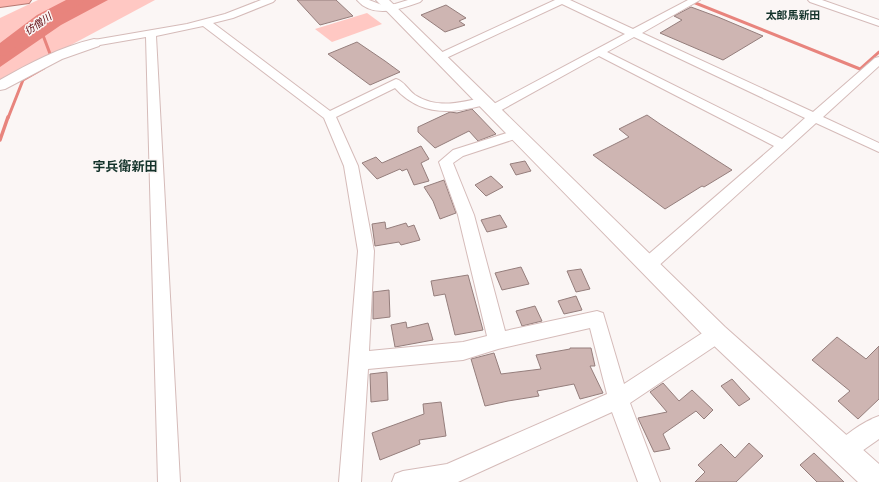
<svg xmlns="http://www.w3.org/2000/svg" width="879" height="482" viewBox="0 0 879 482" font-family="'DejaVu Sans','Noto Sans JP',sans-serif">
	<rect width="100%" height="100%" fill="#fbf6f5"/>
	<g fill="#ffc8c3">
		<path d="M38,0h117l-155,83v-65z"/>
		<path d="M367,13l15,11 -50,18 -17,-13z"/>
	</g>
	<path fill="#e8847d" d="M80,0h28l-47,25 -61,42v-21z"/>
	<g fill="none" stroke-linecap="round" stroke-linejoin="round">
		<g stroke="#e8847d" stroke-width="3">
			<path d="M688,0l172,69 19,-17"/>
			<path d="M38,22l14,37"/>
			<path d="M8,118l15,-38 21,-12"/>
		</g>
		<path stroke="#e8847d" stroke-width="3.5" d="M0,140l8,-23"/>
		<path fill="#e8847d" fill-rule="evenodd" d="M66,0h18l-2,3 -33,18 -43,34 -6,1v-13l37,-28z"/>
	</g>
	<g fill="#ceb5b2" stroke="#957e7c">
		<path d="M297,0h39l17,16 -33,9z"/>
		<path d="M446,5l20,13 -7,3 6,4 -20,7 -24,-17z"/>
		<path d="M691,7l27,10 45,19 -40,24 -63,-27 22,-13 -8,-4z"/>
		<path d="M357,42l28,19 15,11 -30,13 -42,-31z"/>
		<path d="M472,109l24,25 -18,7 -9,-10 -34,17 -17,-16v-5l32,-15 7,1z"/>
		<path d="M647,115l13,9 72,46 -28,17 -2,-1 -37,23 -72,-54 36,-18 -10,-8z"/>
		<path d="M421,146l8,13 -8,4 8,18 -15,4 -7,-16 -5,2 -2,-2 -23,10 -15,-16 14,-6 6,6z"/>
		<path d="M525,161l6,10 -15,4 -6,-11z"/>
		<path d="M491,176l12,11 -17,9 -11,-11z"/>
		<path d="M444,180l12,33 -16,6 -7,-18 -9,-14z"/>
		<path d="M500,215l7,12 -20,5 -6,-12z"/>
		<path d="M385,222l1,7 20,-6 2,4 6,-2 6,15 -19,5 -2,-3 -24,4 -3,-22z"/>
		<path d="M521,267l8,17 -27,6 -7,-17z"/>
		<path d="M581,269l9,20 -14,3 -9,-21z"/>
		<path d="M468,275l15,55 -28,5 -10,-41 -11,2 -3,-15z"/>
		<path d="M389,290l1,27 -17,2v-27z"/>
		<path d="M576,296l6,14 -18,4 -6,-13z"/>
		<path d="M535,306l7,15 -20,5 -6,-15z"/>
		<path d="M406,322l1,6 21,-5 5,17 -38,7 -4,-22z"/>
		<path d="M837,337l29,22 13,-13v53l-21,20 -20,-18 12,-10 -38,-31z"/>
		<path d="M570,348h21l4,18h-5l13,27 -23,6 -6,-15 -37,7 2,5 -31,5 -23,5 -14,-47 23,-6 7,21 40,-5 -5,-14 34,-6z"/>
		<path d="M387,372l1,28 -17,2 -1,-28z"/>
		<path d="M732,379l18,20 -11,7 -18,-20z"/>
		<path d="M663,383l16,18 13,-11 21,20 -9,9 -8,-8 -33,23 7,15 -16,3 -16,-34 29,-6 -17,-20z"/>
		<path d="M441,402l5,34 -27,4 1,4 -40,16 -8,-27 52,-19 -1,-10z"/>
		<path d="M749,443l14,13 -27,26h-41l10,-10 -7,-7 23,-21 14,14z"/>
		<path d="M814,453l30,29h-27l-17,-17z"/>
	</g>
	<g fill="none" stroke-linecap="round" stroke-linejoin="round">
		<defs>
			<g id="minor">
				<path d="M261,0h14l-2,2 -40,16 -20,5 117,88 66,-32c8,2 12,11 19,16 22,14 46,8 69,2l4,1 2,3 -2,3c-35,10 -67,13 -93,-16l-59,29 22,49 16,85 -5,100 94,-9 24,-6 -29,-121 -19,-53 14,-12 63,-20 5,1 2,3 -2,3 -58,19 -10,7 21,52 31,116 92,-20 6,2 21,71 86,-56 7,-2 7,2 2,6 -2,6 -94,63 30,79h-22l-26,-70 -154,70h-66l3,-8 8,-3 44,-7 160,-70 -17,-66 -92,21 -35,11 -95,9 -7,113h-22l19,-231 -14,-85 -20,-48 -121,-92 -47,10 24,446h-22l-12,-445 -52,9 -5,-3 5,-3 93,-16 38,-10z"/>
				<path d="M357,0h12l13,5 13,-1 13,-4h14l-2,2c-19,7 -47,17 -63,-2z"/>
				<path d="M555,0h15l63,29 55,-29h12l-58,33 171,79 62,-54 4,-1v9l-56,51 56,26v9l-63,-29 -161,146 -6,2 -6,-2 -2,-5 2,-5 131,-113 -175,-90 -103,57h-8l-2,-3 2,-3 137,-73 -63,-30 -118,55h-8l-2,-2 2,-2zM634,37l171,81 -23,21 -175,-87z"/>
				<path d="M808,0h14l57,20v6l-69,-24z"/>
				<path d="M879,416v23l-27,19 -8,3 -8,-3 -3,-8c6,-13 32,-29 46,-34z"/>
			</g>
			<g id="tertiary">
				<path d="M376,0h13l336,327 154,137v18h-21l-149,-141z"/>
				<path d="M94,39l5,1 2,3 -2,3 -37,13 -57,30 -5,1v-10c30,-17 60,-33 94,-41z"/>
			</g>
			<path id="trunk" d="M0,0h31l-2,3 -29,4z"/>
		</defs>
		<use href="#minor" stroke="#d5bbb9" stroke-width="2"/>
		<use href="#tertiary" stroke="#d5bbb9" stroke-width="2"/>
		<use href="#trunk" stroke="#b67973" stroke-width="2"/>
		<use href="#minor" fill="#fff" fill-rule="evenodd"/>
		<use href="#tertiary" fill="#fff" fill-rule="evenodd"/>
		<use href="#trunk" fill="#fcb6af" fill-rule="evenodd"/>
	</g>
	<g text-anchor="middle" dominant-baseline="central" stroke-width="3" stroke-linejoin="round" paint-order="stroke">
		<g font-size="10" font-style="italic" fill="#5c0007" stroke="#fbf6f5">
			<text transform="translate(38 24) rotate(-34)">彷僧川</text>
		</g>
		<g font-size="11" font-weight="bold" fill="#14332b" stroke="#fbf6f5">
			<text x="793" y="15">太郎馬新田</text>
		</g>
		<g font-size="13" font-weight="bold" fill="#14332b" stroke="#fbf6f5">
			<text x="125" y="166">宇兵衛新田</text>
		</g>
	</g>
</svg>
